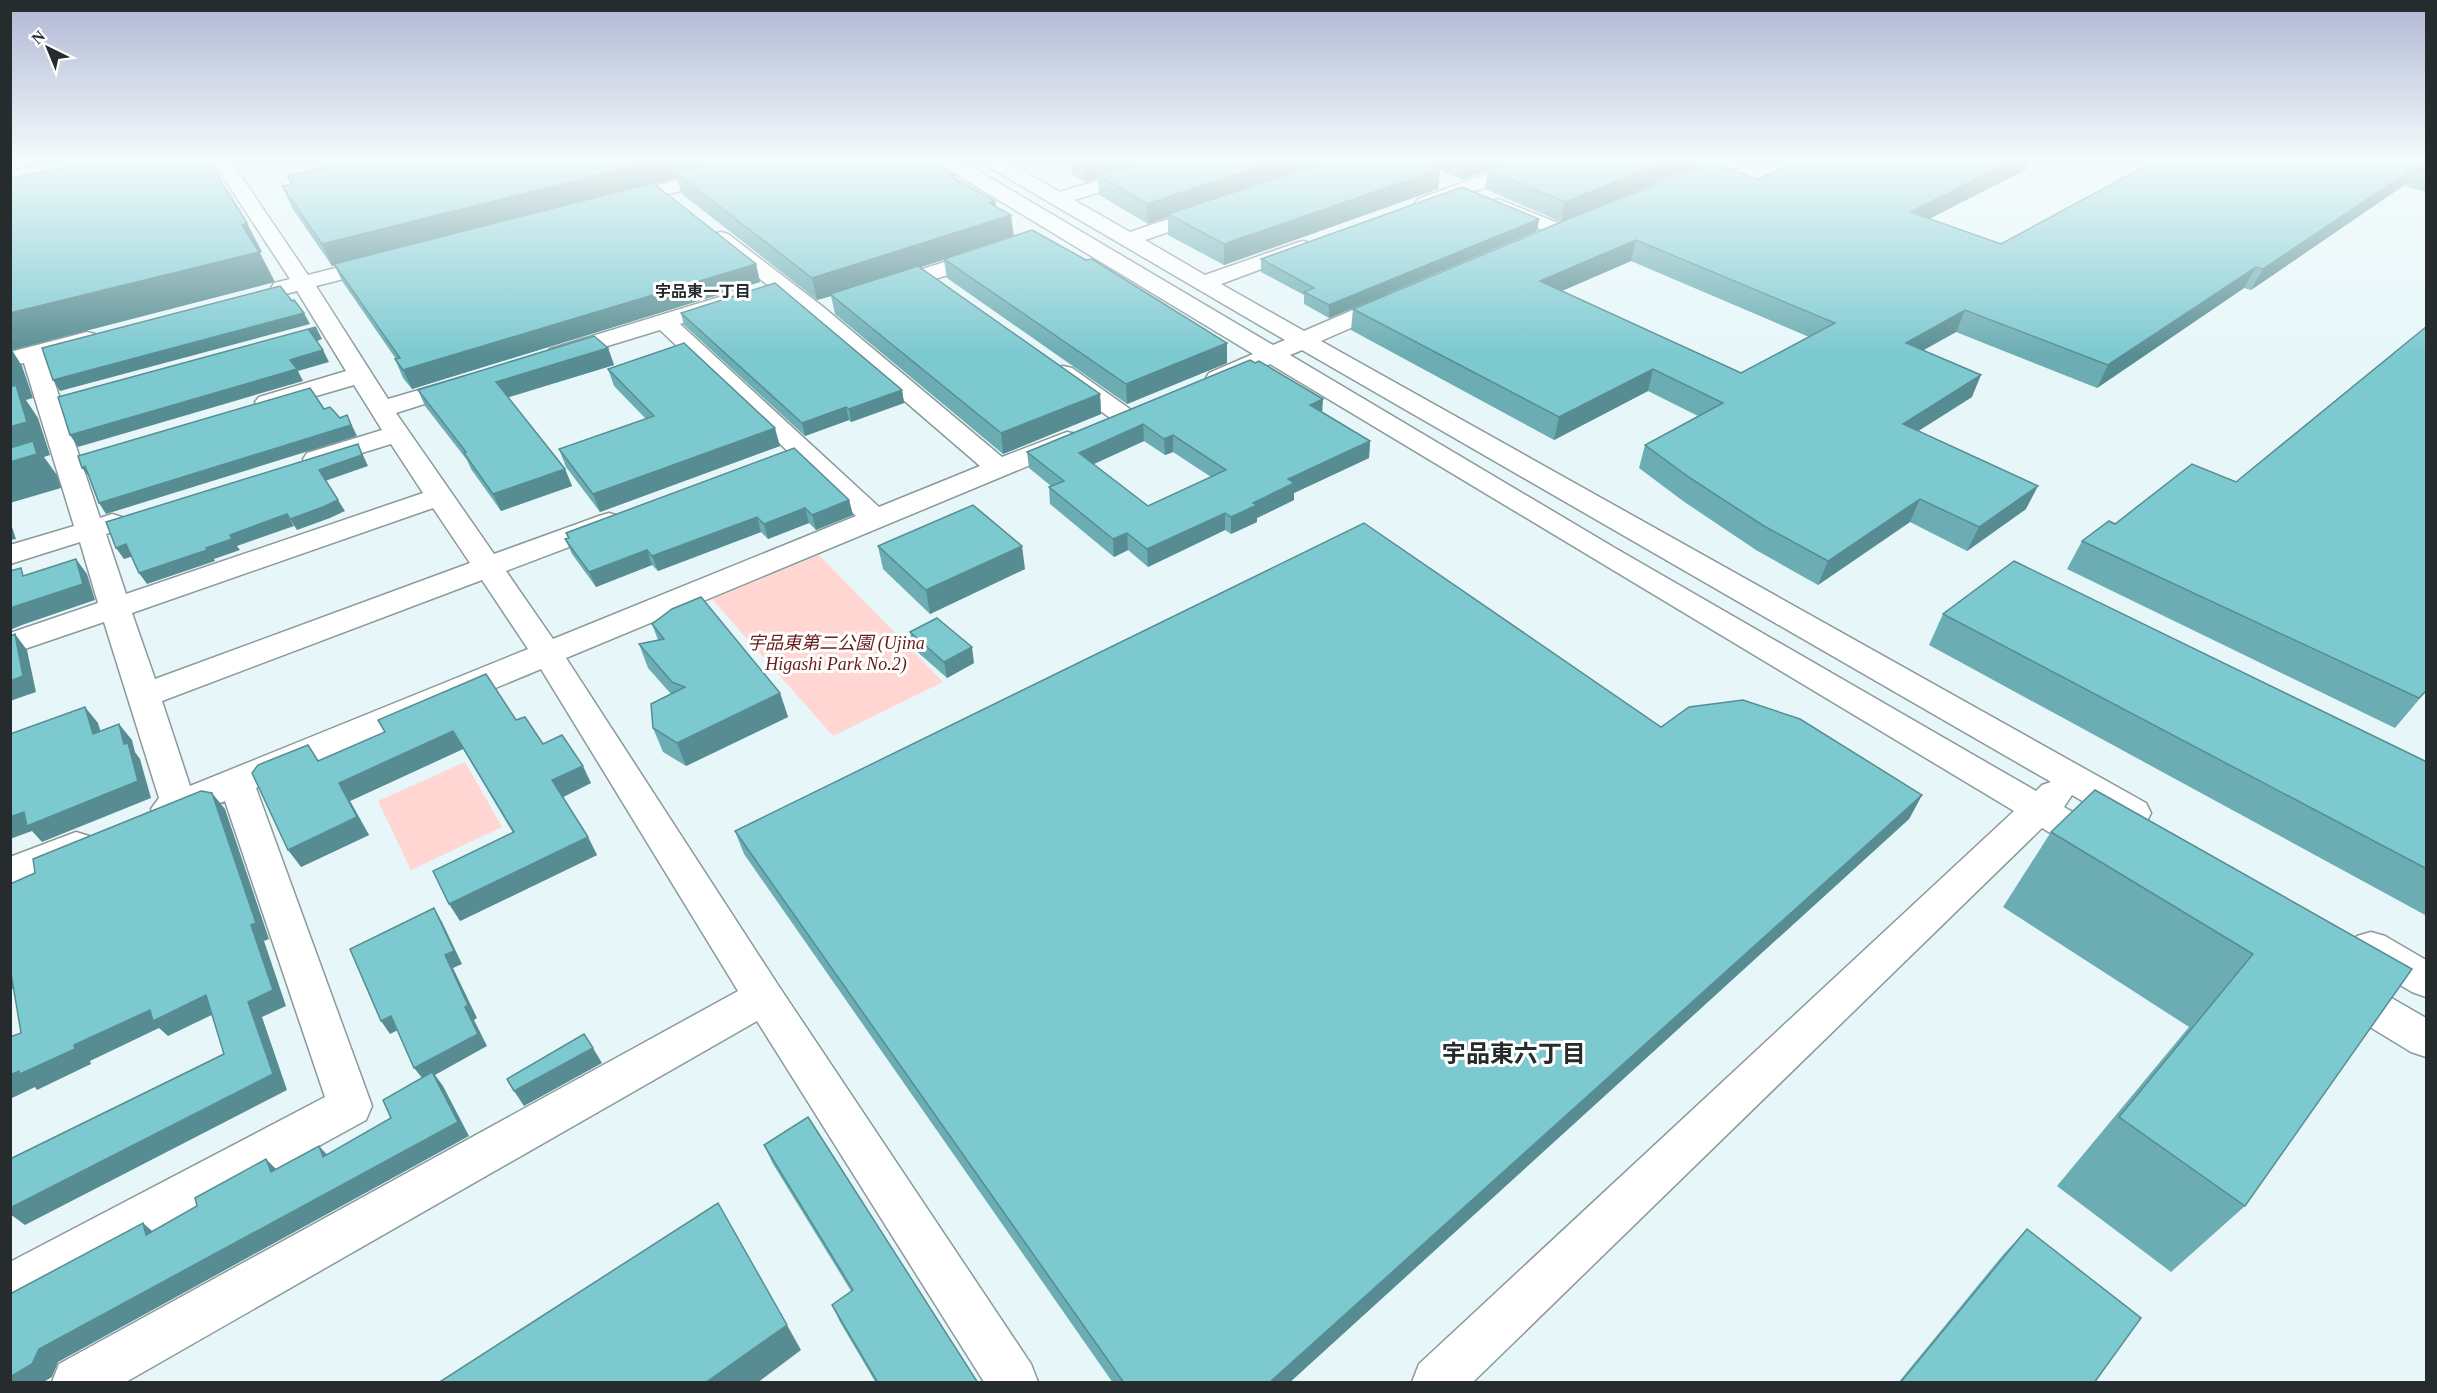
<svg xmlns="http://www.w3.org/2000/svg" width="2437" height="1393" viewBox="0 0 2437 1393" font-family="'Times New Roman','Noto Sans JP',serif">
	<rect width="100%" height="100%" fill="#e7f7f9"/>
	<g fill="#ffd6d1">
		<path d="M2053,160h69l-24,14z"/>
		<path d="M819,555l124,127 -110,54 -121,-137z"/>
		<path d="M465,762l37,65 -91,43 -33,-69z"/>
	</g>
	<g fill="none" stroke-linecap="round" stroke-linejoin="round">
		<defs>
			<g id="minor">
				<path d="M212,160h18l78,115 75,-19 8,1 3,5 -3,5 -75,19 72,113 75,-22 9,2 3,5 -3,5 -76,24 98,141 105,-38 10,-3 10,3 4,6 -4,6 -113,43 47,68 303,-123 -196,-186 -102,31 -8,-2 -4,-5 4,-5 166,-51 8,-2 8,2 3,5 -3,5 -52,16 199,183 101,-41 -174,-150 -92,-74 -3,-4 3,-4 7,-2 7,2 94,72 180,151 65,-25 9,2 4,6 -4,6 -510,212 212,327 253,379 7,18h-54l-227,-361 -631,361h-74l7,-18 679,-373 -197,-322 -285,119 116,318 -6,14 -339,186 -17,7v-51l315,-165 -100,-296 -56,21 -13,-4 -5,-9 8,-11 -55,-176 -94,32v-21l88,-30 -18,-61 -70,22v-19l64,-19 -50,-163 -14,3v-14l77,-20 8,2 4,5 -4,5 -49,13 54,161 12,-4 10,3 4,6 -4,6 -16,5 20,60 297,-101 -32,-49 -75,23 -9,-2 -4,-6 4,-6 75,-23 -28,-45 -86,25 -9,-3 -4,-5 4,-5 87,-26 -49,-80 -15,4 -8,-2 -3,-5 3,-5 16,-4zM433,508l37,55 -315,116 -23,-66zM482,580l46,69 -338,137 -28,-85z"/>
				<path d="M754,160h32l-2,4 -165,43 -7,-2 -3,-4 3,-4z"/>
				<path d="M937,160h23l313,185 12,-5 -301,-176 -2,-4h23l55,32 103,-32h29l-2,4 -116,36 56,32 74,-25h14l3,4 -3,4 -73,25 60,35 91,-32 7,-2 7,2 4,4 -4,4 -89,33 83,47 81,-35 8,-2 8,2 3,5 -3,5 -80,35 825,462 5,10 -5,10 -13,3 -13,-3 -48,-28 -8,12 49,28 5,10 -5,10 -13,4 -13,-4 -45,-27 -569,554h-61l7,-18 595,-553 -744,-447c-18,8 -41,24 -61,19l-3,-5 3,-5 44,-19 -314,-190zM1302,350l26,15 723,417 -9,3 -6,6 -421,-243 -325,-193z"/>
				<path d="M1524,160h27l-2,4 -117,43h-14l-3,-4 3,-4z"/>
				<path d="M1722,160h26l-2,4 -57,23h-14l-3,-4 3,-4z"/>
				<path d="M1498,199l70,28 3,4 -3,4 -7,2 -7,-2 -63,-26 -3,-4 3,-4z"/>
				<path d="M987,249l8,1 3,5 -3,5 -107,34 -8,-2 -3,-5 3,-5z"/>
				<path d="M1063,366l9,2 62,44 4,5 -4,5 -9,3 -9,-3 -62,-44 -3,-5 3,-5z"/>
				<path d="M76,832l13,4 5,10 -5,10 -79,32v-31z"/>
				<path d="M2371,932l14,4 41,24v37l-14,-5 -55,-32 -6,-12 6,-12z"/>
				<path d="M2343,973l14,5 69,40v39l-15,-5 -82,-50 -6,-12 6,-12z"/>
			</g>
			<path id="major" d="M10,160h31l-2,4 -29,6z"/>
		</defs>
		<use href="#minor" stroke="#8a999a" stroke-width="3"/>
		<use href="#major" stroke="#8a999a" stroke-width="3"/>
		<use href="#minor" fill="#fff" fill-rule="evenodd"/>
		<use href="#major" fill="#fff" fill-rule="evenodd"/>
	</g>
	<g fill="#6badb3" fill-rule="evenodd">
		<path d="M360,160l597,19 38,22 1,6 17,29 214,127 -100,41 -180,-126 -3,-18 -24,7 180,127 1,20 -98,40 -168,-140 -4,-18 -14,4 -136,-107 -4,-15 -23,6 102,80 4,18 -348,107 -9,-11 -8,-19h1l-54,-78 -7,-15h-3l-40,-58 -10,-22 9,-1 -4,-9z"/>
		<path d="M1071,160h642l-137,55 182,-36 43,-19h230l-4,9 -98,50 72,25 426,-84v32l-24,-6 -152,104 -7,-2 -147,100 -141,-56 -33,18 49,47 -54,34 108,78 -59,42 -57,-29 -92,63 -62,-35 -73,-49 -44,-33 6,-23 53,-29 -50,-25 -94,49 -203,-110 2,-21 208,-87 -76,-33 3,-19 -26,10 -22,-10 -2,19 -214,76 -56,-30v-18l-20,7 -49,-29 -1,-17 -13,4 -13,-7zM1631,261l178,76 -68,36 -179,-82z"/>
		<path d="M1539,219l-2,12 -208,87 -25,-14v-9l-43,-23v-13z"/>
		<path d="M681,313l221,77 2,13 -53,19 -2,-2 -44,16 -121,-111z"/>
		<path d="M608,348l6,17 -106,32 57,72 7,17 -71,25 -30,-42 -4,-9 -42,-54 -7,-16z"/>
		<path d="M1250,360l72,52 48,29 -1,17 -75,35v7l-37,18v4l-26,12 -6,-4 -77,37 -20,-17 -14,7 -64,-53 -1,-17 2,-1 -22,-18 -2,-16zM1144,441l21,14 8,-3 38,25 -63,29 -55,-42z"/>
		<path d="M608,369l172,77 -180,66 -34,-45 -7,-18 87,-30 -32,-33z"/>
		<path d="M2236,482l191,208 -32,38 -328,-159 15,-28 33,-17z"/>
		<path d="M849,500l4,15 -37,15 -7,-7 -41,16 -7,-7 -103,39 -6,-6 -56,22 -24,-33 -7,-15 3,-1 -2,-5z"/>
		<path d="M878,546l147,23 -95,45 -47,-45z"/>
		<path d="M1943,614l484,148v154l-498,-271z"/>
		<path d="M652,624l128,69 8,24 -102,49 -23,-14 -10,-24 18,-34 -23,-26 -9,-24 19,-4z"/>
		<path d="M910,632l64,31 -27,15 -34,-30z"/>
		<path d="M516,720l75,63 -28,14 25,40 9,18 -137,66 53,-88 -50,-84 -113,52 19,34 -68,32 7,-122 10,16z"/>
		<path d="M1661,727l261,68 -13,24 -620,564h-176l-369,-529 -9,-23z"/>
		<path d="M2051,832l361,137 -167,237 -74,66 -114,-86 132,-159 -186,-120z"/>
		<path d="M764,1145l214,238h-102l-36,-61 -8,-17 19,-14 -78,-127z"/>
		<path d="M2027,1229l67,154h-196l104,-127z"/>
	</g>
	<g fill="#578d92">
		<path d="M658,160h86l-69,12 2,6 -345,88 -10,-22z"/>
		<path d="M1091,160h64l-57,15v3l-13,4 -2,-19z"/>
		<path d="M1279,160h56l-167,54v3l-20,7 -1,-20z"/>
		<path d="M1465,160h52l-55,20z"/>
		<path d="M1670,160h43l-152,62 4,-20z"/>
		<path d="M2015,160h16l-4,9 -124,63 7,-20z"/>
		<path d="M2415,167l-12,19 -152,104 12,-21z"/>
		<path d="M1440,169l-2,20 -214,76v-21z"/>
		<path d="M995,201l2,19 14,-5 3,22 -182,59 -2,-2 1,2 -14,4 -5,-22z"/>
		<path d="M1539,219l-2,12 -208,87v-13z"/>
		<path d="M247,223l15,29 -2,1 15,29 -263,68 10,16 11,32 -7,2 12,18 12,37 -6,2 13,18 4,13 -51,15v-190z"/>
		<path d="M1636,240l-5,21 -95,41 4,-21z"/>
		<path d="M756,264l4,18 -348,107 -9,-19z"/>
		<path d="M2256,267l-12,21 -147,100 11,-23z"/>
		<path d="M1965,310l-9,22 -59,33 9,-22z"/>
		<path d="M304,313l6,11 -250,67 -7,-11z"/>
		<path d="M316,327l6,12 -7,3 -6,-12z"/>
		<path d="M1227,343v20l-100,41 -1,-20z"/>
		<path d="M608,348l6,17 -111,34 -7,-17z"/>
		<path d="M323,350l6,12 -31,9 5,10 -225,66 -8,-12 220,-75z"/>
		<path d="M1653,369l-5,22 -94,49 5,-23z"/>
		<path d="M1981,375l-9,22 -79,50 10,-23z"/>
		<path d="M902,390l2,13 -53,19 -2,-13z"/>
		<path d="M1100,394l1,20 -98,40 -2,-21z"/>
		<path d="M1323,399l-1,16 -12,-10z"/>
		<path d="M846,407l3,13 -44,16 -3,-13z"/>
		<path d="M347,415l10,21 -251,78 -7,-11z"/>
		<path d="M1143,424l1,17 -63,29 -2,-17z"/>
		<path d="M775,428l5,18 -180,66 -7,-18z"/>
		<path d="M1173,435v17l-8,3 -1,-16z"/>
		<path d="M1370,441l-1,17 -75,35v7l-37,18v4l-26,12v-17l57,-38z"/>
		<path d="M358,444l10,22 -43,15 -6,-11z"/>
		<path d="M85,466l5,12 -8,-10z"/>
		<path d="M565,469l7,17 -71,25 -8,-17z"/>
		<path d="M2038,486l-12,23 -59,42 12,-24z"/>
		<path d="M1920,499l-10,23 -92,63 10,-24z"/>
		<path d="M338,500l7,11 -15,7 -33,12 -7,-11z"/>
		<path d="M849,500l4,15 -37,15 -4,-15z"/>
		<path d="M805,508l4,15 -41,16 -4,-15z"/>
		<path d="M1225,513v17l-77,37 -1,-18z"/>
		<path d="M287,514l7,12 -57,20 3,4 -26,9 1,2 -68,23 -8,-11 67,-25 24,-13z"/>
		<path d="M757,517l4,15 -103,39 -6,-15z"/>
		<path d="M10,521l6,18 -6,1z"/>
		<path d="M1127,533l1,17 -14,7 -1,-18z"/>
		<path d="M126,544l8,12 -10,3 -8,-11z"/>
		<path d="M1022,546l3,23 -95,45 -4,-24z"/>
		<path d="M647,550l5,15 -56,22 -7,-15z"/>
		<path d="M76,559l11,15 8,26 -73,25 -12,5v-22z"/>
		<path d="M15,634l12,16 9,42 -26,9v-20z"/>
		<path d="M972,647l2,16 -27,15 -3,-16z"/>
		<path d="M780,693l8,24 -102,49 -9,-23z"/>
		<path d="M85,707l13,16 8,27 -13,-16z"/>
		<path d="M119,724l13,16 3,12 5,7 11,39 -109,44 -10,-11 -22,8v-22l114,-73z"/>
		<path d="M453,731l10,18 -113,52 19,34 -68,32 -13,-17 51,-67z"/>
		<path d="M583,766l8,17 -30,15 -9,-18z"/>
		<path d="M212,793l13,16 44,130 -5,2 22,65 -24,11 25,73 -262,135 -15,-11v-6l263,-134 -25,-72 3,-77z"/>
		<path d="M1922,795l-13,24 -620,564h-20z"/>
		<path d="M588,837l9,18 -137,66 -11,-17z"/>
		<path d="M434,908l8,14 20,42 -9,4 24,50 -3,2 13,26 -52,29 8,11 26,50 -411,226 -6,15 -10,6h-32v-6l29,-28 419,-227 -44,-54 51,-61 -20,-52z"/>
		<path d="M10,967l17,15 -17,8z"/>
		<path d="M206,995l14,16 -52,25 -9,-8 -69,33 1,3 -54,26 -2,-3 -25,12v-24l140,-65z"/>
		<path d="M391,1016l9,13 -10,5 -9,-13z"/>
		<path d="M593,1048l9,15 -78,43 -10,-15z"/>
		<path d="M319,1146l13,14 -9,-3z"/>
		<path d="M266,1159l14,14 -9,-1z"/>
		<path d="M143,1223l16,14 -13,-2z"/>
		<path d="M787,1325l14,25 -44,33h-52z"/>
	</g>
	<g fill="#7cc9d0" stroke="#578d92" stroke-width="1.5" fill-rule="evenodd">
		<path d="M58,160h150l39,63 -5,2 17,27 -249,61v-135l51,-10z"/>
		<path d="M360,160h298l-336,84 -40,-58 10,-2 -5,-8z"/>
		<path d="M723,160h208l25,15 -5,1 44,25 -6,2 22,12 -199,63 -137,-106z"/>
		<path d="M1079,160h12l-8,3z"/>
		<path d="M1147,160h132l-132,44 -49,-29z"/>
		<path d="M1331,160h87l22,9 -216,75 -56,-30z"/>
		<path d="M1515,160h155l-105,42 -77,-32z"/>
		<path d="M1801,160h214l-105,52 91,32 155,-84h271v10l-12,-3 -152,102 -7,-2 -148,98 -143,-55 -59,33 75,32 -78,49 135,62 -59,41 -59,-28 -92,62 -64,-35 -74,-48 -45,-33 78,-42 -70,-34 -94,48 -206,-108 220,-92 139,-54 46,16zM1636,240l199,83 -94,50 -201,-92z"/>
		<path d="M653,183l103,81 -353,106 -8,-11 5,-1 -66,-94z"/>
		<path d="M1462,187l77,32 -210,86 -25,-13 10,-4 -53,-29z"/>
		<path d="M1032,230l54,30 6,-1 135,84 -101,41 -182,-125z"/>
		<path d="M918,266l182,128 -99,39 -171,-139z"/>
		<path d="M775,283l127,107 -53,19 -3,-2 -44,16 -121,-110z"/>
		<path d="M280,286l12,15 2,-1 10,13 -251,67 -11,-32z"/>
		<path d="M2427,326v364l-8,8 -337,-157 27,-20 6,3 77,-60 44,18z"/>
		<path d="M316,327l-7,3 14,20 -33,10 7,9 -227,66 -12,-38z"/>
		<path d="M594,336l14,12 -112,34 69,87 -72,25 -29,-41 2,-1 -48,-62z"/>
		<path d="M684,343l91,85 -182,66 -34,-45 95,-33 -46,-47z"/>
		<path d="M1250,360l5,3 4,-2 64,38 -13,6 60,36 -82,38 6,4 -41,20 4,2 -26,12 -6,-4 -78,36 -20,-16 -14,6 -64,-52 15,-6 -37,-29zM1143,424l21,15 9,-4 53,35 -78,36 -69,-53z"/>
		<path d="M16,385l11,37 -17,5v-40z"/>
		<path d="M310,388l14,21 6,-2 10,11 7,-3 4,10 -252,78 -14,-37 -3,2 -4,-12z"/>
		<path d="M33,441l4,13 -27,8v-14z"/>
		<path d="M358,444l4,11 -43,15 19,30 -15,7 -33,12 -3,-5 -57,21 2,4 -26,9 1,2 -68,23 -13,-29 -10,4 -10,-26z"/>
		<path d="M794,448l55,52 -37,15 -7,-7 -41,16 -7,-7 -105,39 -5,-6 -58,22 -24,-33 4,-1 -3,-5z"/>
		<path d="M973,505l49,41 -96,44 -48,-44z"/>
		<path d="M1364,523l297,204 28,-20 54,-7 57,19 122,76 -653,588h-145l-389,-552z"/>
		<path d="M76,559l7,25 -73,24v-37l11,-3 2,8z"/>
		<path d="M2014,561l413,201v107l-484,-255z"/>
		<path d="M701,597l79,96 -103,50 -24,-15 -2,-24 34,-17 -13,-5 -33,-38 25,-5 -12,-15 20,-15z"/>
		<path d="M937,618l35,29 -28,15 -34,-30z"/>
		<path d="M15,634l8,42 -13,5v-45z"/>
		<path d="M486,674l30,46 9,-3 18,27 19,-9 21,31 -31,14 36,57 -139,67 -16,-33 81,-39 -61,-101 -114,52 18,34 -69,33 -36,-77 6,-8 50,-20 10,16 67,-29 -7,-12z"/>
		<path d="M85,707l8,27 26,-10 5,20 4,-1 10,38 -111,45 -3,-14 -14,5v-83z"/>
		<path d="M2095,790l317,179 -167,237 -126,-89 134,-163 -202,-122z"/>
		<path d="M201,791l11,2 44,130 -5,2 22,65 -25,12 25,72 -263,134v-49l214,-105 -18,-59 -53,26 -3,-11 -76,35 1,4 -55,25 -1,-3 -9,4v-38l11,-4 -11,-66v-83l25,-11 -2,-14z"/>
		<path d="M434,908l20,43 -9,4 23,50 -3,2 13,27 -64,34 -23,-52 -10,5 -31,-72z"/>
		<path d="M584,1034l9,14 -79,43 -7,-12z"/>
		<path d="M432,1072l26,50 -419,227 -7,15 -22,13v-83l133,-71 3,12 51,-29 -2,-8 71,-39 5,13 48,-26 4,11 68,-39 -8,-18z"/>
		<path d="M808,1117l170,266h-100l-46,-78 21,-15 -89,-145z"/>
		<path d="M718,1203l69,122 -82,58h-267z"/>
		<path d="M2027,1229l114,89 -47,65h-194z"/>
	</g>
	<linearGradient id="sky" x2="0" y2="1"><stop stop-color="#b0b7d3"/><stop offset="0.45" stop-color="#f4fbfc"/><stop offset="1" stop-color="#f4fbfc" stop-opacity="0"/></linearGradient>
	<rect width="2437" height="355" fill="url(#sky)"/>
	<g text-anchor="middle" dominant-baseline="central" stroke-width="6" stroke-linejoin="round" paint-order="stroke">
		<g font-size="16" font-weight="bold" fill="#262c2d" stroke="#fff">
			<text x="703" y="291">宇品東一丁目</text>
		</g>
		<g font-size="18" font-style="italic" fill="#671d1a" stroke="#fff">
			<text x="836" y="643">宇品東第二公園 (Ujina<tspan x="836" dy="21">Higashi Park No.2)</tspan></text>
		</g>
		<g font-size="24" font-weight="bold" fill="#262c2d" stroke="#fff">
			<text x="1514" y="1054">宇品東六丁目</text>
		</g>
	</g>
	<rect width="2437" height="1393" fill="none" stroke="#262c2d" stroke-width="24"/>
	<g transform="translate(48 48) rotate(317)" stroke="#ffffff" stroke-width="4.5" paint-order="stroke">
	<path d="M0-4.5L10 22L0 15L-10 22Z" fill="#262c2d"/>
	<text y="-9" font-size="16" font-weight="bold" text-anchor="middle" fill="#262c2d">N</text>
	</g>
</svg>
